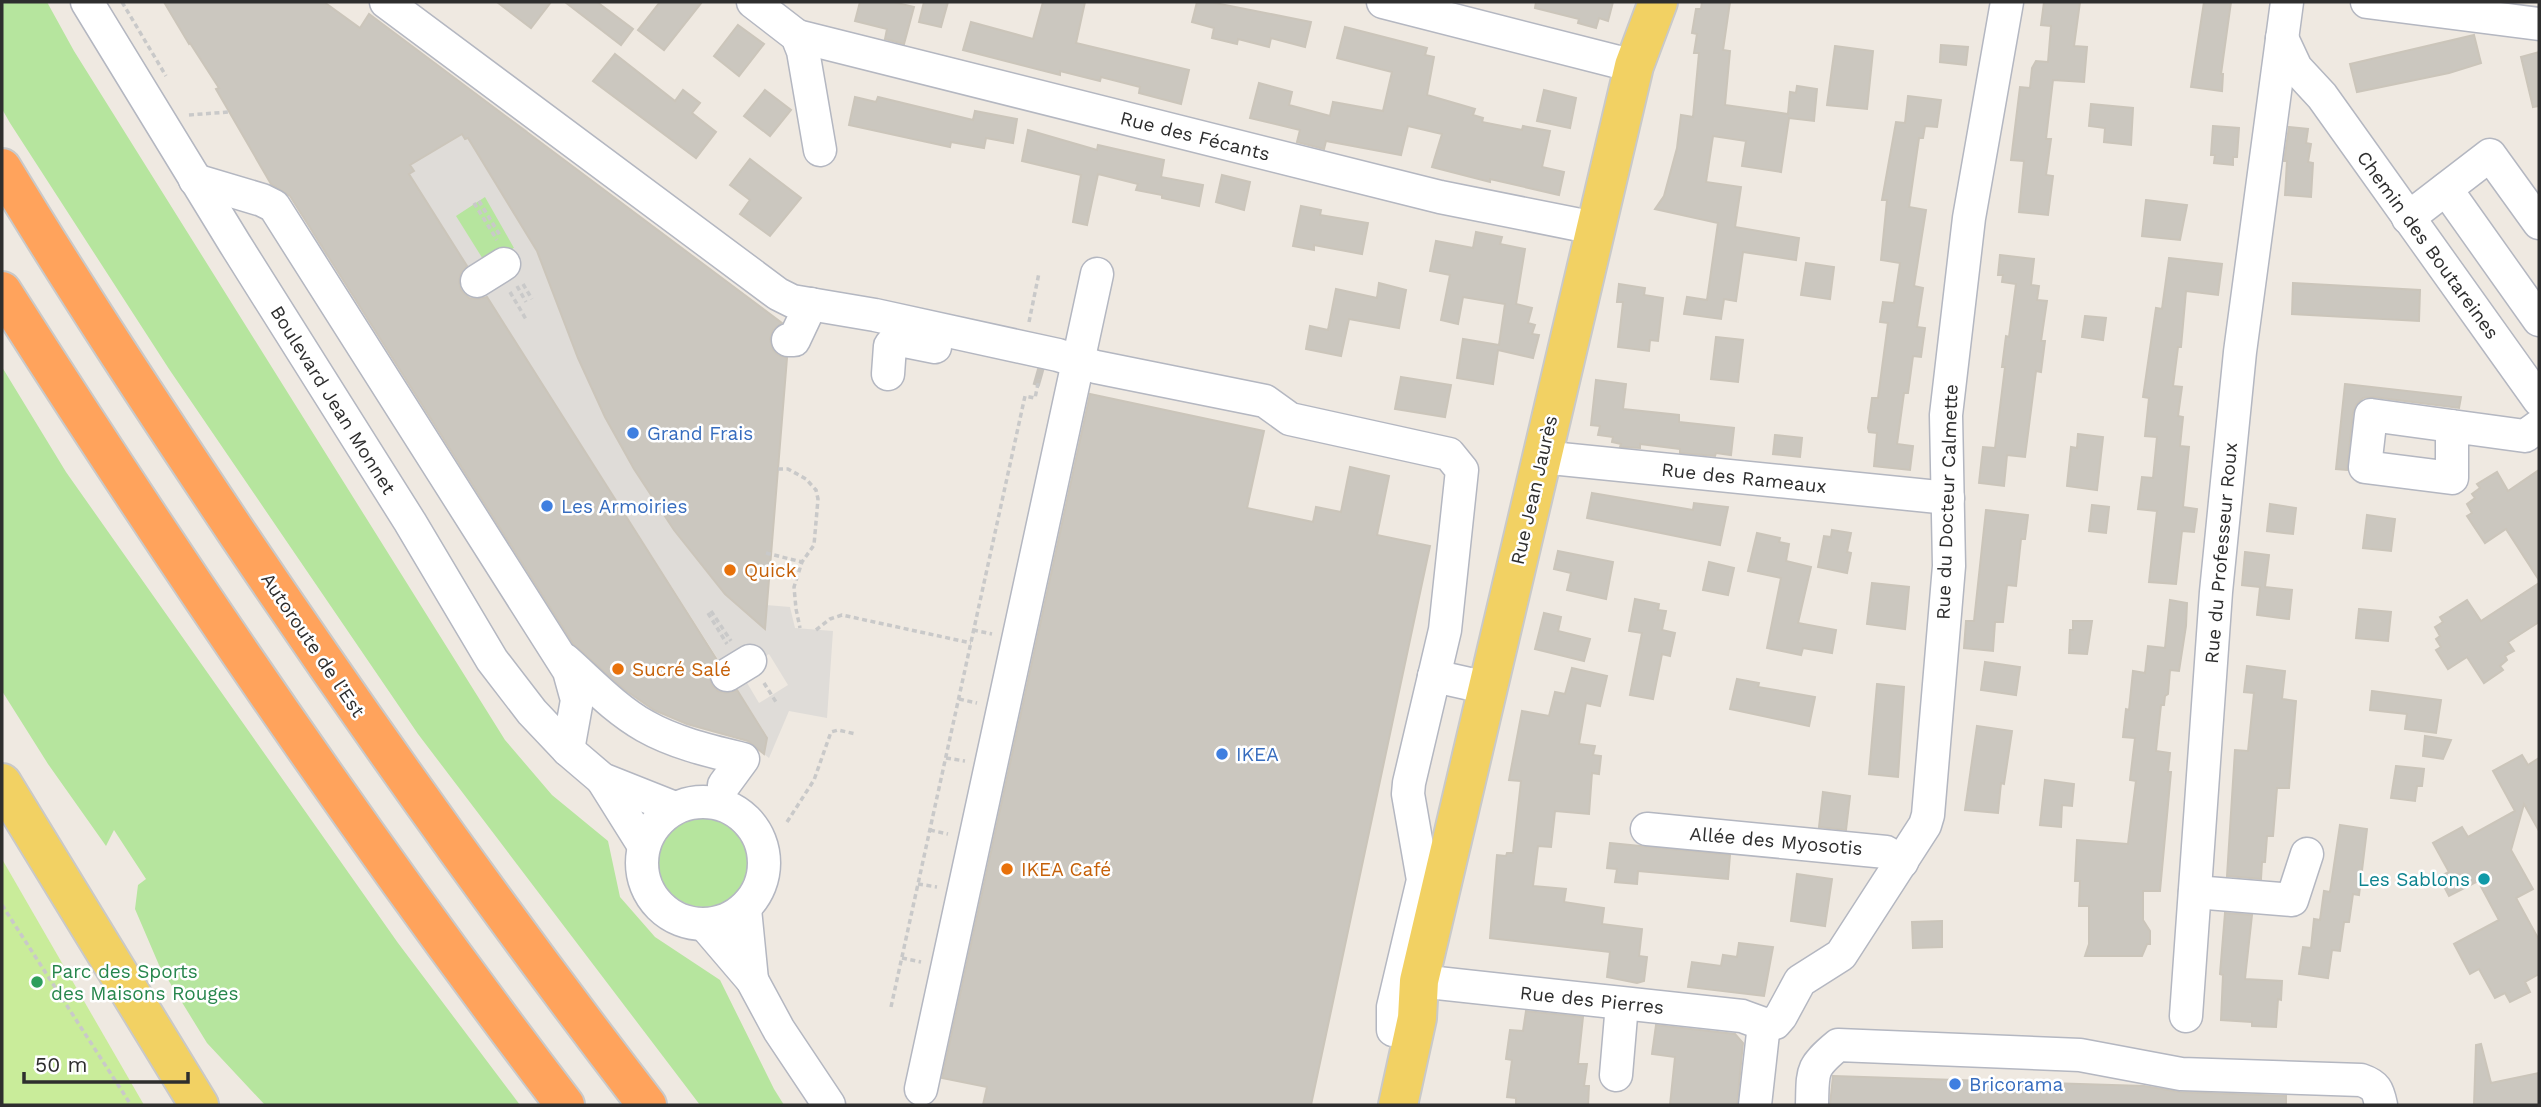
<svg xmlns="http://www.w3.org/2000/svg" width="2541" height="1107" viewBox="0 0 2541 1107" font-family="'Work Sans',sans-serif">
	<rect width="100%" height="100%" fill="#efe9e1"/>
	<g fill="#b6e59e">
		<path d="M2,2h45l27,49 431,689 47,55 56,46 12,56 35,40 65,43 54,109 10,16h-84l-282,-371 -249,-365 -159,-246 -8,-14z"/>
		<path d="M486,193l32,53 -35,20 -32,-51z"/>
		<path d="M2,367l64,105 332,471 122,162h-255l-58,-62 -48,-78 -24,-56 3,-24 8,-6 -32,-49 -8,16 -58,-82 -46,-73z"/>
		<circle cx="704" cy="861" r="46"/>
	</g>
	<path fill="#c9ec9a" d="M2,859l142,246h-142z"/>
	<path fill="#dfdcd8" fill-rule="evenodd" d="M505,115l23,16 -46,30 55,90 41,107 27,59 161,188 24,2 5,21 38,3 -6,87 -38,-7 -20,47 -5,-4 3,-18 -344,-539 -106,65 -14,-23 111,-68 -4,-6 52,-31 4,5zM485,197l29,51 -28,16 -30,-48zM769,654l19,31 -29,18 -19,-32z"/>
	<g fill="#cbc7bf" stroke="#cbc5ba" stroke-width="2">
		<path d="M164,2h160l36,26 9,-14 413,309 -9,7 -3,9 3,11 5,5 9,3 -22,271 -40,-35 -51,-64 -40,-61 -29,-52 -27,-59 -41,-107 -69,-113 -3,1 -3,-5 -52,31 4,6 -5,3 58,92 -6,7 -2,8 2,9 8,8 9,1 9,-2 230,363 -6,7 -2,8 3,10 6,6 9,2 10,-3 30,48 -3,16 -16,-13 -61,-17 -33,-14 -29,-20 -51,-45 -284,-449 -19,-12 -55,-95 3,-1 -29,-45 -1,1z"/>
		<path d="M497,2h54l-20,26z"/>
		<path d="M565,2h32l36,27 -12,16z"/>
		<path d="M660,2h42l-38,48 -26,-20z"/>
		<path d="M860,2h33l21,5 -10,37 -19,-5 2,-10 -32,-8z"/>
		<path d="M924,2h24l-7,25 -22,-5z"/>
		<path d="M1043,2h42l-9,41 113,27 -8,34 -42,-11 1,-6 -39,-10 -1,4 -40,-10v4l-97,-25 8,-28 62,17z"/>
		<path d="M1197,2h13l101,20 -6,25 -34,-9 -2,9 -31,-8 -1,5 -25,-6 2,-10 -22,-6z"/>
		<path d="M1536,2h77l-5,19 -9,-3 -3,10 -18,-5 1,-4 -44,-11z"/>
		<path d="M1702,2h28l-7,48 7,1 -5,54 63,9 2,-22 6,1 1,-7 20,3 -3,32 -25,-3 -8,54 -39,-6 4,-25 -33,-5 -7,46 35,5 -6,40 64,11 -3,22 -53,-8 -7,49 -12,-2 -3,20 -37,-5 3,-17 20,3 11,-77 -63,-14 9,-13 13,-48 4,-33 12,2 6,-64h-5l3,-19 -5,-1 4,-24h5z"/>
		<path d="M2044,2h36l-6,44 13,1 -3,35 -31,-2 -7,59h5l-5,36 7,1 -5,39 -29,-3 5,-51 -13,-1 9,-73 10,1 2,-20 4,-7 12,1 3,-36 -10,-1z"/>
		<path d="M2204,2h27l-10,72h2l-1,17 -31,-4z"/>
		<path d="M738,25l26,19 -25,32 -25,-20z"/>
		<path d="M1345,27l82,21 -2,7 9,2 -7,38 48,14 -2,6 10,3 -1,4 40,8 1,-4 27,5 -8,36 22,5 -5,23 -69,-16v3l-58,-15 10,-33 -34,-8 -7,29 -75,-14 -2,8 -27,-7 3,-12 -50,-12 9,-35 33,9 -3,13 41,11 3,-14 50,9 9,-39 -55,-14z"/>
		<path d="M2474,35l7,28 -32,10 -92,19 -7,-28z"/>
		<path d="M1941,45l27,2 -2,18 -26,-3z"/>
		<path d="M1835,46l38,5 -6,58 -40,-4z"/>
		<path d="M2539,52v54l-6,1 -12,-50z"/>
		<path d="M615,54l60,47 8,-11 17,13 -8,10 24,19 -20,26 -103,-77z"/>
		<path d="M765,90l26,20 -21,26 -26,-20z"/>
		<path d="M1544,90l32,8 -6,30 -33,-7z"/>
		<path d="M1908,96l33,4 -4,27 -12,-1 -2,12h-4l-10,69 17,3 -12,76 9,2 -6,39 8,1 -4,29 -8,-1 -5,37h-4l-7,51 16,2 -3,24 -36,-4 3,-33 -8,-1 -1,-4 4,-30h6l10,-75 -8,-1 3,-20 11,1 6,-40 -19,-3 6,-60h-5l14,-78 9,1z"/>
		<path d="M855,97l21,5 2,-5 95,23 2,-9 42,8 -4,24 -27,-5 -2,10 -33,-6 -1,5 -101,-22z"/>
		<path d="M2091,104l42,4 -2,37 -27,-3 1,-14 -16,-2z"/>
		<path d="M2213,126l26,2 -2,29h-4v8l-19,-2 1,-8h-4z"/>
		<path d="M2289,127l19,2 -2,14 5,1 -3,18 5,1 -2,34 -26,-2 2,-34h-3z"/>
		<path d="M1028,130l69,20 1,-5 66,15 -3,17 42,8 -4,21 -37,-8v-3l-26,-5 2,-6 -40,-10 -11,51 -14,-3 8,-47 -59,-14z"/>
		<path d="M750,159l51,39 -31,38 -30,-22 10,-14 -20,-15z"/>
		<path d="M1222,175l28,7 -6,28 -28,-8z"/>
		<path d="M2146,200l41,5 -7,35 -38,-4z"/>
		<path d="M1301,206l20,4 -1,5 48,8 -6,31 -48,-9v5l-21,-4z"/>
		<path d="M1476,232l26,5 -2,7 25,5 -9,55 16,4 -4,15 7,2 -3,9 7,1 -6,23 -35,-8 -5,34 -36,-6 6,-39 36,6 6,-41 -42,-7 -5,27 -17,-4 9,-45 -20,-4 6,-30 37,7z"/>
		<path d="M2000,255l34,4 -3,26 8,1 -2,14 10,1 -6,40h4l-4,31 -5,-1 -11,86 -18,-2 -3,31 -25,-3 4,-36 12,1 10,-81h-3l4,-31 3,1 7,-53 -14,-2 1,-7h-5z"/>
		<path d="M2169,258l53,6 -4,31 -32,-4 -5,56h-3l-5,39 9,1 -4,29 5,1 -3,29 9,1 -6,60 14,2 -3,23 -12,-1 -6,53 -27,-2 8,-71 -19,-2 4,-32 11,1 4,-41 -12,-1 4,-38 -6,-1 13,-89 6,1z"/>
		<path d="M1806,263l28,4 -4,32 -29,-4z"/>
		<path d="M1379,283l27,7 -7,38 -50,-9 -8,37 -35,-7 4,-23 18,4 8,-41 41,9z"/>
		<path d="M2293,283l127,7 -1,31 -127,-7z"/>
		<path d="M1619,284l26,4 -1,7 19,3 -5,43 -8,-1 -1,11 -31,-4 5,-45h-6z"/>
		<path d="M2085,316l21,2 -3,22 -21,-3z"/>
		<path d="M1716,337l27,3 -5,42 -27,-3z"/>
		<path d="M1401,377l50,8 -6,32 -50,-8z"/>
		<path d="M1596,380l30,4 -3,25 56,6v7l55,6 -3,27 -15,-2 -1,3 -35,-3v-4l-40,-5v4l-20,-1 1,-3 -9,-2 1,-5 -15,-2 2,-9 -9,-1z"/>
		<path d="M2345,384l116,13 -2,11 -86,-11 -10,1 -7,7 -3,8 -6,57 -11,-1z"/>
		<path d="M1090,394l174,37 -17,77 66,14 3,-15 25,5 9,-45 39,9 -12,59 53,11 -119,559h-328l4,-18 -45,-9z"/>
		<path d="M2078,434l25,3 -6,53 -30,-4 4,-39 6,1z"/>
		<path d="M1775,435l27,3 -2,19 -27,-3z"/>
		<path d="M2539,470v110l-33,-51 -21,14 -18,-27 5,-3 -5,-9 8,-6 -3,-4 8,-6 -3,-4 20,-12 11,19z"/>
		<path d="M1592,493l101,17 1,-7 34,4 -8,38 -133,-27z"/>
		<path d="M2270,504l26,4 -3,26 -26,-3z"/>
		<path d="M2092,505l17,2 -3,26 -17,-2z"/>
		<path d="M1986,510l42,5 -3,24h-4l-5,47 -9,-1 -4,37h-8l-2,29 -29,-3 2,-27h8z"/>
		<path d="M2367,515l28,4 -4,32 -28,-3z"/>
		<path d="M1832,530l19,3 -4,19 4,1 -4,20 -29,-6 6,-31 7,1z"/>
		<path d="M1757,533l23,5 -1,4 10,2 -3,17 25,6 -13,56 38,7 -4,23 -29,-5 -2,7 -34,-7 14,-70 -33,-7z"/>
		<path d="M1558,551l55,11 -7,37 -39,-9 4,-17 -17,-4z"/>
		<path d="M2245,552l24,3 -4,32 27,3 -3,29 -32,-4 3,-28 -18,-2z"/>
		<path d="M1709,562l25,6 -6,27 -25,-5z"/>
		<path d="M1872,583l37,4 -4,42 -38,-5z"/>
		<path d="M2539,583v39l-31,20 6,9 -9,5 2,4 -7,6 3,4 -19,13 -17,-26 -19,12 -12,-19 5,-3 -5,-8 4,-3 -5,-9 8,-5 -3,-5 27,-17 14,21z"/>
		<path d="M1635,599l24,5 -1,6 8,1 -4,19 13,3 -5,23 -8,-2 -9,45 -23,-4 12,-62 -13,-2z"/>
		<path d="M2170,600l17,3 -1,23 -7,45 -9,-1 -2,24 -3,2 -1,9h-3l-5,46 14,2 -2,19h3l-11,119h-17v29l7,11v13h-3l-5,12h-57l4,-12v-38h-10l1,-25h-5l2,-41 51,4 8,-63 -6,-1 5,-42 -12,-1 3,-28 3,1 4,-39 12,2 3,-27 17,2z"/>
		<path d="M2359,609l32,3 -3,29 -32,-3z"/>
		<path d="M1544,613l17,4 -3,14 32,8 -6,22 -49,-12z"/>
		<path d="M2073,621h19l-5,33 -18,-1 1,-23h3z"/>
		<path d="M1985,662l35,5 -4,28 -35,-5z"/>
		<path d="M2247,666l38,5 -3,28 14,2 -7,87h-12l-4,48h-6l-2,26h-3l-1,17 -34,-3 8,-126 13,1 6,-58 -10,-1z"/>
		<path d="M1572,668l35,8 -7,30 -14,-3 -7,41 16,2 -2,9 8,1 -2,18 -7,-1 -3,41 -34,-3 -4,36 -13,-1 -5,40 33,3 -2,13 40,6 -2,16 40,5 -3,27 8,1 -3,24 -7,2 -30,-6 3,-25 -120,-14 7,-83 9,1 1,-3h6l8,-72 -12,-1 13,-69 27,5 6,-24 10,2z"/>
		<path d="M1737,679l22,4 -1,4 57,10 -6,29 -79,-17z"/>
		<path d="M1877,684l27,3 -6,90 -29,-3z"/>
		<path d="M2372,691l69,9 -5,33 -31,-4 2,-15 -37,-4z"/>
		<path d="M1977,726l35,5 -8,53 -3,-1 -3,30 -33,-3z"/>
		<path d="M2425,736l26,4 -8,19 -20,-3z"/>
		<path d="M2522,755l6,10 11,-7v73l-15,-27 -13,46 22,39 -17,9 23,42v34l-14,8 5,10 -20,10 -5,-9 -10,5 -16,-29 -9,5 -16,-30 45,-24 -21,-39 -29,15 -10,-19 10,-5 -16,-29 29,-16 6,10 47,-26 -22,-40z"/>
		<path d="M2396,766l28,3 -2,17h-5l-2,15 -24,-3z"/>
		<path d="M2045,780l29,4 -2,22 -10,-1 -1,22 -21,-2z"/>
		<path d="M1823,792l27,4 -4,34 -27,-3z"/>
		<path d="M2340,825l27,4 -8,66 -6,-1 -4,28h-5l-4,29 -8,-1 -4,28 -29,-4 4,-27 8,1 3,-29 6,1 4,-29 6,1z"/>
		<path d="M1610,843l120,12 -2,24 -90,-8 -1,13 -22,-2 2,-13 -10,-1z"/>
		<path d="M1797,874l35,5 -7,47 -34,-5z"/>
		<path d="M2225,913l27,2 -7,64 37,2 -1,19 -3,-1 -2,28 -24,-1v-4l-31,-2 2,-45 -3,-1z"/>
		<path d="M1942,921v26l-29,1 -1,-26z"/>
		<path d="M1739,943l34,4 -9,49 -76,-9 4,-25 29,4 2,-11 14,2z"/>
		<path d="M1526,1011l57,6 -5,47h9l-3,22h5l-1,19h-72v-7l-9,-1 5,-37 -6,-1 4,-29 13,1z"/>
		<path d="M1656,1025l79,9 8,9 -6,62h-67l5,-48 -23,-3z"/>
		<path d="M2481,1044l10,39 48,-10v32h-65l2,-60z"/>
		<path d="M1833,1076l311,10 36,6 106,4v9h-456z"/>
	</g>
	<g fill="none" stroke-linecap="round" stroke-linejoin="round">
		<path stroke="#c8c4bd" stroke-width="32" stroke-dasharray="32 16" stroke-linecap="butt" d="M1037,369l7,2"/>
		<defs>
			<g id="minor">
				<path d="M87,2l148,242 175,278 82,138 40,52 36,38 34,29 73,29"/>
				<path d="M386,2l392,292 14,7 83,14 183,40 38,12 169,34 25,18 159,35 13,16 -17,160 -36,153 -1,11 15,86 -30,127v23"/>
				<path d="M753,2l44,34 6,15 17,99"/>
				<path d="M1383,2l251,64"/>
				<path d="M2367,2l172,22"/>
				<path d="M797,36l643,161 155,31"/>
				<path d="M2282,38l14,30 26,28 217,304"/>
				<path d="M195,180l67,20 12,6 295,465 8,29 -9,50"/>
				<path d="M2446,189l93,131"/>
				<path d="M2408,218l82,-63 49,68"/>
				<path d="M477,281l27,-17"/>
				<path d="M788,340h6l17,-36"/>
				<path d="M888,374l2,-28 4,-5 6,-1 35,7"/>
				<path d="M2452,426v52l-87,-11 6,-52 154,21 14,-10"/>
				<path d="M1541,457l407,41"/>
				<path d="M565,660c26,23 50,49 80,66 30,17 65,25 98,33l-19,26"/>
				<path d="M727,675l23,-14"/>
				<path d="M1434,676l54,12"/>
				<path d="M602,779l42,67"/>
				<circle cx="703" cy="863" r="61"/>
				<path d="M1647,829l239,23 16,10"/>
				<path d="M2195,892l97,8 15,-46"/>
				<path d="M745,909l7,71"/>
				<path d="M705,925l47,55 27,50 50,75"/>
				<path d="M1419,981l323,35 22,8 11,-1 6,-7 19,-35 41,-26 84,-130 3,-10 21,-249 -3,-151 23,-197 38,-216"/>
				<path d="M2186,1016l30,-424 24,-240 47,-350"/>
				<path d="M1616,1075l6,-71"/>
				<path d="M921,1089l176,-815"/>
				<path d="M1755,1105l9,-81"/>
				<path d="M1812,1105c1,-34 -2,-37 26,-60l242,10 101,19 180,6c15,5 17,10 20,25"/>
			</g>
			<g id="major">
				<path d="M2,783l197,322"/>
				<path d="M1398,1105l19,-87 2,-37 215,-915 24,-64"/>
			</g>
			<g id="highway">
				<path d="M2,168c75,124 155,245 235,365 131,195 267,386 410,572"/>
				<path d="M2,291c177,278 363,552 563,814"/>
			</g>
		</defs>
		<use href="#minor" stroke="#b4b7c1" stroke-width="35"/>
		<use href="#major" stroke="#c9c9c9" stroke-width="42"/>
		<use href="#highway" stroke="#c9c9c9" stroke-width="42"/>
		<g stroke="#c9c9c9" stroke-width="3.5" stroke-dasharray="5 3.5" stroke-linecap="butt">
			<path d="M122,2l44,74"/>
			<path d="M189,115l40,-3"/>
			<path d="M479,201l22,36"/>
			<path d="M474,203l23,37"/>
			<path d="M523,284l9,15"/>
			<path d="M517,286l9,16"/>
			<path d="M510,292l17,29"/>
			<path d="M1029,322l10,-49"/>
			<path d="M778,469h10l18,10 10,11 2,9 -4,46 -12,17 -8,25 2,22 4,19"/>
			<path d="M766,553l36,9"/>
			<path d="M711,611l20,30"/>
			<path d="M708,613l19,31"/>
			<path d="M816,630l14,-11 12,-4 129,28"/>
			<path d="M973,630l19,4"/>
			<path d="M764,683l12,19"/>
			<path d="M959,699l18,4"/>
			<path d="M946,758l19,3"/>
			<path d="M787,822l27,-42 17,-48 7,-2 18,4"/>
			<path d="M930,830l18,4"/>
			<path d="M918,884l19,3"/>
			<path d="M2,905l129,200"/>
			<path d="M902,958l19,4"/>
			<path d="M891,1007l134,-611 10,2 4,-19"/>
		</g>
		<use href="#minor" stroke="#fff" stroke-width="32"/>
		<use href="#major" stroke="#f2d163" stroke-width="38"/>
		<use href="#highway" stroke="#ffa35c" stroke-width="38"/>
	</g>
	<g fill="#3f7fe0" stroke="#fff" stroke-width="2.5">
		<circle cx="633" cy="433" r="7"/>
		<circle cx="547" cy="506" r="7"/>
		<circle cx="1222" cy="754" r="7"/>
		<circle cx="1955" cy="1084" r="7"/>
	</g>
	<g fill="#e8710a" stroke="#fff" stroke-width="2.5">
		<circle cx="730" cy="570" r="7"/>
		<circle cx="618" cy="669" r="7"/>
		<circle cx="1007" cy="869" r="7"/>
	</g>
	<circle fill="#0f9aa8" stroke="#fff" stroke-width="2.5" cx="2484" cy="879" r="7"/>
	<circle fill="#2e9e5b" stroke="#fff" stroke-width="2.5" cx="37" cy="982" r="7"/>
	<g text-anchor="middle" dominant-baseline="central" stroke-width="5" stroke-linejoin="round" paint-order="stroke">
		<g font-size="19" fill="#2e2e2e" stroke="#fff">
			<text transform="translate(1195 136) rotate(14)">Rue des Fécants</text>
			<text transform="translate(2428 245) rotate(54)">Chemin des Boutareines</text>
			<text transform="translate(333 400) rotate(58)">Boulevard Jean Monnet</text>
			<text transform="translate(1744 478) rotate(6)">Rue des Rameaux</text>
			<text transform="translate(1534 490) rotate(-77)">Rue Jean Jaurès</text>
			<text transform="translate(1947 502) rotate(-88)">Rue du Docteur Calmette</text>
			<text transform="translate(2221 553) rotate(-85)">Rue du Professeur Roux</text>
			<text transform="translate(313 645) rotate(56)">Autoroute de l’Est</text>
			<text transform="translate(1776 841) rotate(5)">Allée des Myosotis</text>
			<text transform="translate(1592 1000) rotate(6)">Rue des Pierres</text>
		</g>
		<g font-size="19" fill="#366cbe" stroke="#fff" text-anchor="start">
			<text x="647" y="433">Grand Frais</text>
			<text x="561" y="506">Les Armoiries</text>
			<text x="1236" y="754">IKEA</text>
			<text x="1969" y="1084">Bricorama</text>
		</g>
		<g font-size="19" fill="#c56008" stroke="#fff" text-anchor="start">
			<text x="744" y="570">Quick</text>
			<text x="632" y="669">Sucré Salé</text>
			<text x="1021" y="869">IKEA Café</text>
		</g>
		<g font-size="19" fill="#0d838f" stroke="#fff" text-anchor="end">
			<text x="2470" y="879">Les Sablons</text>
		</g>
		<g font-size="19" fill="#27864d" stroke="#fff" text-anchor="start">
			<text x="51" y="971">Parc des Sports<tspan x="51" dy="22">des Maisons Rouges</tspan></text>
		</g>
	</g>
	<rect width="2541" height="1107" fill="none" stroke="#2e2e2e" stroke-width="7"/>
	<path d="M24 1072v10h164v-10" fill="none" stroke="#2e2e2e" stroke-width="3.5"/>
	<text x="35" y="1072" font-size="21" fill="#2e2e2e" stroke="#ffffff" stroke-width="5" paint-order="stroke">50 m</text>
</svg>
